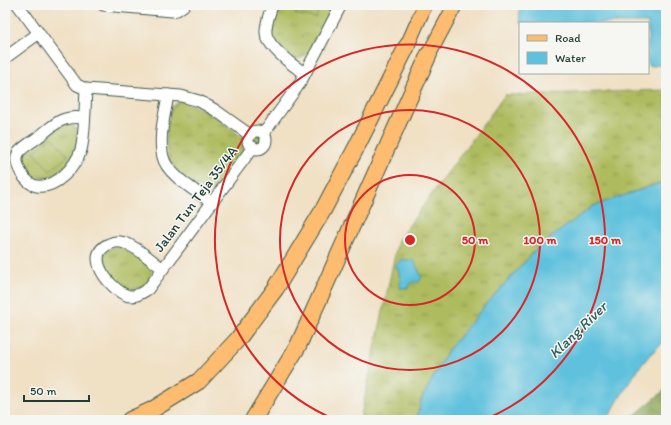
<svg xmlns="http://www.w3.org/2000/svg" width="671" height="425" viewBox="0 0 671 425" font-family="Itim,sans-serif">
	<defs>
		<pattern id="grass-tufts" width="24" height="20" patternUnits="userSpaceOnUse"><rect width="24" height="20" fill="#aebc5f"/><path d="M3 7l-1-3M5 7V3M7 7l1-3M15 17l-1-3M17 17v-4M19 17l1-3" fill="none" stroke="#8d9a4f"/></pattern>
		<pattern id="forest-crowns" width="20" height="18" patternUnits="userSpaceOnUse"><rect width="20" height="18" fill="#8aa456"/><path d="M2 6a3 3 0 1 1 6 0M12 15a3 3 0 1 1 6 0" fill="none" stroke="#708748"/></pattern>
	</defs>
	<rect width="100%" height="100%" fill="#f6f6f2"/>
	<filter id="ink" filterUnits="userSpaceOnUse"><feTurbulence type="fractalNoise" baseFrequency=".025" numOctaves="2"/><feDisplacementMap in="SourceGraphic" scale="8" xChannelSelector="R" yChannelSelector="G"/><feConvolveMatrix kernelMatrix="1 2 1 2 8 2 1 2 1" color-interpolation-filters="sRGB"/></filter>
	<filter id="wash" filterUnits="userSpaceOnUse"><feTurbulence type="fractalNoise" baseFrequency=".012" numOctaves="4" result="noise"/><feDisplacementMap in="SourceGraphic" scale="16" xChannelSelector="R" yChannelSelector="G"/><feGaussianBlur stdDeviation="0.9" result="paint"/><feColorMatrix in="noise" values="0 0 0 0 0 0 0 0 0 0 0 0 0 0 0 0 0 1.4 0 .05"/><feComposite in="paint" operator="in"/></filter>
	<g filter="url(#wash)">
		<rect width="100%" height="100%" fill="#f0e0c4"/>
		<g fill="url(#grass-tufts)" stroke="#667c4a">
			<path d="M278,5h56l-23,45 -9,8c-7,2 -10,-2 -16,-6 -21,-18 -14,-23 -8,-47z"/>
			<path d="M666,90v91l-73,25 -55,41 -56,62 -34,41 -27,50 -4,20h-57l38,-180 107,-145z"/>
			<path d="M181,101l30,12 31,24 1,15 -28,38c-17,4 -40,-17 -46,-32 -5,-9 -2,-40 3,-49 1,-4 5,-6 9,-8z"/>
			<path d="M69,123c29,14 -19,77 -43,47 -5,-6 -4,-10 -1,-16l37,-29z"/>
			<circle cx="258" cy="140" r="5"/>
			<path d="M113,247l10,1 26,17 2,6v6l-9,11 -16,1 -9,-7 -14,-16 -1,-6 3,-8z"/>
		</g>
		<path fill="url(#forest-crowns)" stroke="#547045" d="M666,389v31h-37z"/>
		<g fill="#aebc5f" stroke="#667c4a">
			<path d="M297,5h22l-3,13 -21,-4z"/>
			<path d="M52,137l16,19 -18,15 -16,-19z"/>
		</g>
		<g fill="#5fc1dd" stroke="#3f7f88">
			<path d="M519,5h147v60l-18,1v-43h-128z"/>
			<path d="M666,181v159c-26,20 -43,52 -59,80h-190l4,-20 27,-50 34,-41 56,-62 55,-41z"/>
			<path d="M401,259l13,2 8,16 -3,5h-7l-4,6h-8v-13l-4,-9z"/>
		</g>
	</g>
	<g filter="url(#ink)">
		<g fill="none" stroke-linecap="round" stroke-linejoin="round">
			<defs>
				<g id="minor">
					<path d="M18,5l59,80 9,4 95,7 18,5 16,9 35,25"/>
					<path d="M103,5l69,6 5,-1 7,-5"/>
					<path d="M272,5c-2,8 -7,20 -6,28 1,13 28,34 39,40"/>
					<path d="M5,58l34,-25"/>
					<path d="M168,95c-3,19 -10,42 -5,62 4,18 35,35 49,46"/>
					<path d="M84,118c-21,-3 -28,5 -43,17 -6,5 -17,11 -22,17 -7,11 6,32 18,34 19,3 39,-20 44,-36 4,-16 4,-44 5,-61"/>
					<circle cx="257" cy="140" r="9"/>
					<path d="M264,133l36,-50 41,-78"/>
					<path d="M163,269c-11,-8 -23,-20 -36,-25 -6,-3 -12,-3 -18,0 -29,12 7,53 23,52 6,0 11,-4 16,-7l105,-142"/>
				</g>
				<g id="major">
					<path d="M407,46l18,-41"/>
					<path d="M429,54l26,-49"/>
				</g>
				<g id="highway">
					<path d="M130,420l22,-10 47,-29 39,-42 38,-51 46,-76 34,-64 51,-102"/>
					<path d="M253,420l45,-74 131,-292"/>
				</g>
			</defs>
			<use href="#minor" stroke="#3e554a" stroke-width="13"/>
			<use href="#major" stroke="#3e554a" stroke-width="16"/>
			<use href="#highway" stroke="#3e554a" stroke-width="18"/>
			<use href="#minor" stroke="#fff" stroke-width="11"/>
			<use href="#major" stroke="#febc70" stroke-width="14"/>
			<use href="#highway" stroke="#febc70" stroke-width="16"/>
		</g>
	</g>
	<g fill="none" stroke="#d62828" stroke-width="2">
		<circle cx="410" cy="240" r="65"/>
		<circle cx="410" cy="240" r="130"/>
		<path d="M334 419A195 195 0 1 1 486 419"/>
	</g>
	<g text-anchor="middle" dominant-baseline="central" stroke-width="3" stroke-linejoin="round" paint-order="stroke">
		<g font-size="14" fill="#1f3d34" stroke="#f6f6f2">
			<text transform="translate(196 199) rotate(-53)">Jalan Tun Teja 35/4A</text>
		</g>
		<g font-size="15" font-style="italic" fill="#2f5e5e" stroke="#f6f6f2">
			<text transform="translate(578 330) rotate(-44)">Klang River</text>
		</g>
	</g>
	<circle cx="410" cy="240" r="6" fill="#d62828" stroke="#f6f6f2" stroke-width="2"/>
	<g font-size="12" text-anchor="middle" font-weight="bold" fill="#d62828" stroke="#f6f6f2" stroke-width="3" stroke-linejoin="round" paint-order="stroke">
		<text x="475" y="244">50 m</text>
		<text x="540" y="244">100 m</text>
		<text x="605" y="244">150 m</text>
	</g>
	<rect width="671" height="425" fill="none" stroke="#f6f6f2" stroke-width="20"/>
	<rect x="519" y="22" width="130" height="52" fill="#f6f6f2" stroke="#a0aca6"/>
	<rect x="527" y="35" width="20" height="6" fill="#febc70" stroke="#a0aca6"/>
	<text x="555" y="42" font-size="12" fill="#1f3d34">Road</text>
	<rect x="527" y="52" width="20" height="12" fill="#5fc1dd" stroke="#a0aca6"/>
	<text x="555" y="62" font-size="12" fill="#1f3d34">Water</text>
	<path d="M24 395v6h65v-6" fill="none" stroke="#1f3d34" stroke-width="2"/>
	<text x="30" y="395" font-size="12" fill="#1f3d34" stroke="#f6f6f2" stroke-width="3" paint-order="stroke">50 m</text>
</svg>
